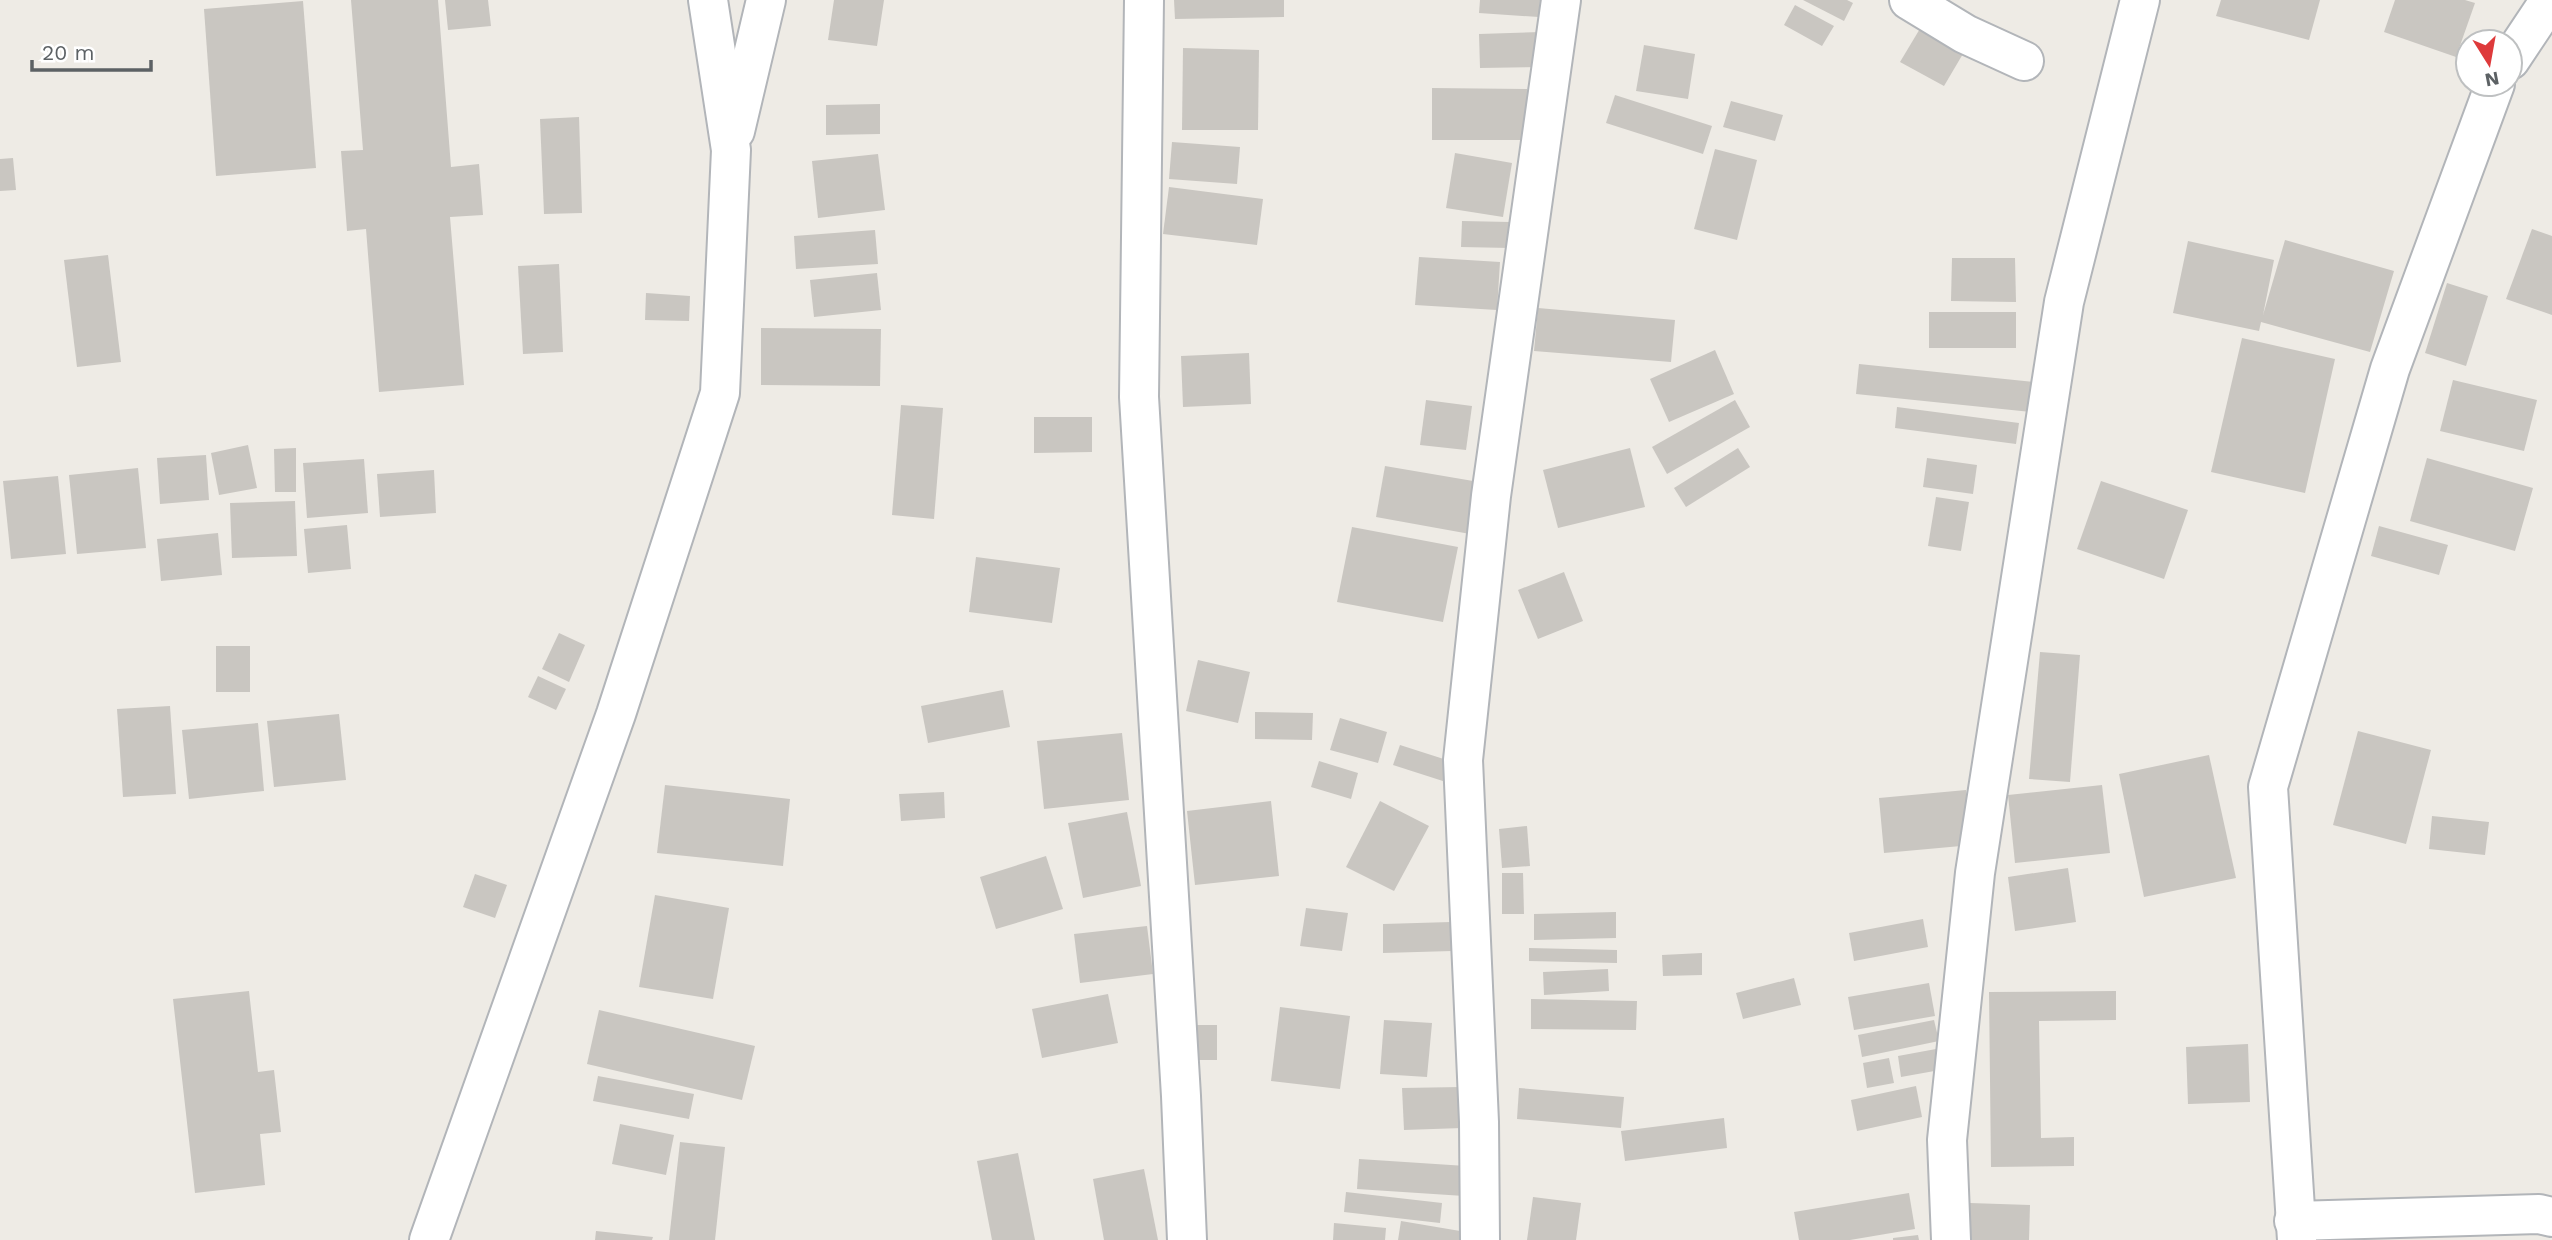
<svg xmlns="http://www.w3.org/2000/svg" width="2552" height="1240" viewBox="0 0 2552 1240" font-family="'Work Sans',sans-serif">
	<rect width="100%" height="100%" fill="#eeebe5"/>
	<g fill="#c9c6c1">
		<path d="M351,0h87l13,167 28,-3 4,51 -33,2 14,168 -85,7 -13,-163 -19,2 -6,-80 22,-1z"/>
		<path d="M445,0h43l3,26 -43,4z"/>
		<path d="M834,0h50l-7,46 -49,-6z"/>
		<path d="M1174,0h110v17l-109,2z"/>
		<path d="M1480,0h60l-1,17 -60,-4z"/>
		<path d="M1803,0h44l6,3 -9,18z"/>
		<path d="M2221,0h99l-11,40 -93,-24z"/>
		<path d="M2395,0h70l10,3 -19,54 -72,-25z"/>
		<path d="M303,1l13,167 -100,8 -12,-167z"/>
		<path d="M1795,5l39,21 -12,20 -38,-21z"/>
		<path d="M1924,22l43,25 -23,39 -44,-24z"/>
		<path d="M1541,32l1,35 -62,1 -1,-34z"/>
		<path d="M1644,45l51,9 -7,45 -52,-8z"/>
		<path d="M1183,48l76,2 -1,80h-76z"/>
		<path d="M1432,88l95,1 -1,51h-94z"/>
		<path d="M1615,95l97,31 -9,28 -97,-31z"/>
		<path d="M1731,101l52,14 -8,26 -52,-14z"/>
		<path d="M880,104v30l-54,1v-30z"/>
		<path d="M579,117l3,96 -38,1 -4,-95z"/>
		<path d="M1172,142l68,5 -3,37 -68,-5z"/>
		<path d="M1715,149l42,11 -20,80 -43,-11z"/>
		<path d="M1455,153l57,10 -9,54 -57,-9z"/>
		<path d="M878,154l7,56 -67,8 -6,-57z"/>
		<path d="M13,158l3,32 -16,1v-32z"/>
		<path d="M1169,187l94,12 -6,46 -94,-11z"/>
		<path d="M1462,221l48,1v26l-49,-1z"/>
		<path d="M2532,229l20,7v79l-46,-16z"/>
		<path d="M875,230l3,34 -82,5 -2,-33z"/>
		<path d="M2285,240l109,31 -24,81 -109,-30 -2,9 -86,-18 15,-72 86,19 -11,55z"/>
		<path d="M108,255l13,107 -44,5 -13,-107z"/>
		<path d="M1419,257l81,5 -3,48 -82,-5z"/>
		<path d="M1952,258h63l1,44 -65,-1z"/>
		<path d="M559,264l4,88 -40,2 -5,-88z"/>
		<path d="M877,273l4,37 -67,7 -4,-37z"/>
		<path d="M2447,283l41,13 -22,70 -41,-13z"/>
		<path d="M646,293l44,3 -1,25 -44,-1z"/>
		<path d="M1538,308l137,12 -4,42 -137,-11z"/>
		<rect x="1929" y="312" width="87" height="36"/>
		<path d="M761,328l120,1 -1,57 -119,-1z"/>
		<path d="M2242,338l93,21 -30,134 -94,-21z"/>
		<path d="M1715,350l19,44 -65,28 -19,-43z"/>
		<path d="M1249,353l2,51 -68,3 -2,-51z"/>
		<path d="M1859,364l175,18 -3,30 -175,-18z"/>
		<path d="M2453,380l84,20 -13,51 -84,-20z"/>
		<path d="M1426,400l46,6 -6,44 -46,-5z"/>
		<path d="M1735,400l15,27 -83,47 -15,-27z"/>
		<path d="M901,405l42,3 -9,111 -42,-4z"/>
		<path d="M1897,407l122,16 -3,21 -121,-16z"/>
		<path d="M1034,417h58v35l-58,1z"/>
		<path d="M248,445l9,43 -38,7 -8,-42z"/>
		<path d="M296,448v44h-21l-1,-43z"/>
		<path d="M1630,448l15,59 -87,21 -15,-58z"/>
		<path d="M1738,448l12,19 -64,40 -12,-19z"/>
		<path d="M206,455l3,45 -49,4 -3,-46z"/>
		<path d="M1927,458l50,7 -4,29 -50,-7z"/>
		<path d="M2427,458l106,30 -18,63 -105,-30z"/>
		<path d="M364,459l4,54 -61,5 -4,-55z"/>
		<path d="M1385,466l94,16 -9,52 -94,-17z"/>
		<path d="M138,468l8,80 -69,6 -8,-79z"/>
		<path d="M434,470l2,43 -56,4 -3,-43z"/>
		<path d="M58,476l8,78 -55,5 -8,-78z"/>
		<path d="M2101,481l87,29 -24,69 -87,-30z"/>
		<path d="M1936,497l33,5 -8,49 -33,-5z"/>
		<path d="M295,501l2,55 -65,2 -2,-55z"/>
		<path d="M347,525l4,44 -43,4 -4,-44z"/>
		<path d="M2379,526l69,19 -9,30 -68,-19z"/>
		<path d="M1352,527l106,20 -15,75 -106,-20z"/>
		<path d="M218,533l4,42 -61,6 -4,-42z"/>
		<path d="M976,557l84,11 -8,55 -83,-11z"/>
		<path d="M1564,572l19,49 -45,18 -20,-49z"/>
		<path d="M559,633l26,12 -16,37 -27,-13z"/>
		<rect x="216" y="646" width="34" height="46"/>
		<path d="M2040,652l40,3 -10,127 -41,-3z"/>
		<path d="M1198,660l52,12 -12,51 -52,-12z"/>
		<path d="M538,676l28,13 -10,21 -28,-13z"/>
		<path d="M1003,690l7,37 -82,16 -7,-37z"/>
		<path d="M170,706l6,88 -53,3 -6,-88z"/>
		<path d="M1255,712l58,1 -1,27 -57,-1z"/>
		<path d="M339,714l7,66 -72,7 -7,-66z"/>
		<path d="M1340,718l47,14 -9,31 -48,-13z"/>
		<path d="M258,723l6,68 -75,8 -7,-69z"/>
		<path d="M2358,731l73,19 -25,94 -73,-19z"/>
		<path d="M1122,733l7,67 -85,9 -7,-68z"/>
		<path d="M1400,745l53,17 -7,20 -53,-17z"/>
		<path d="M2209,755l27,123 -92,19 -25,-123z"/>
		<path d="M1319,761l39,12 -7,26 -40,-12z"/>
		<path d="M665,785l125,14 -7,67 -126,-13z"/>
		<path d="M2102,785l8,68 -95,10 -7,-68z"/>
		<path d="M1966,790l6,55 -88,8 -5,-55z"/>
		<path d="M944,792l1,26 -44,3 -2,-27z"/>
		<path d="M1271,801l8,75 -84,9 -8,-74z"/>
		<path d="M1380,801l49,25 -35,65 -48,-24z"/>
		<path d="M1127,812l14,74 -58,12 -15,-75z"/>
		<path d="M2432,816l57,6 -4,33 -56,-6z"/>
		<path d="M1527,826l3,40 -28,2 -3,-39z"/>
		<path d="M1046,856l17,53 -67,20 -16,-52z"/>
		<path d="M2068,868l8,54 -61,9 -7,-54z"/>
		<path d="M1502,873h21l1,41h-22z"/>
		<path d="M475,874l32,11 -12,33 -32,-11z"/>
		<path d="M655,895l74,13 -16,91 -74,-12z"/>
		<path d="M1306,908l42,5 -6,38 -42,-5z"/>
		<path d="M1616,912v26l-82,2v-26z"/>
		<path d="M1923,919l5,28 -74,14 -5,-28z"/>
		<path d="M1451,922l1,29 -69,2v-29z"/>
		<path d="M1147,926l6,48 -73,9 -6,-49z"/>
		<path d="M1529,948l88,2v13l-88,-2z"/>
		<path d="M1702,953v22l-39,1 -1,-21z"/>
		<path d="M1608,969l1,22 -65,4 -1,-23z"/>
		<path d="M1794,978l7,27 -58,14 -7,-26z"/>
		<path d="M1929,983l6,33 -81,14 -6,-33z"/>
		<path d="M249,991l9,81 16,-2 7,62 -21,2 5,51 -70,8 -22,-194z"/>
		<path d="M2116,991v29l-77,1 2,117 33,-1v29l-83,1 -2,-175z"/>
		<path d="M1108,994l10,49 -76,15 -10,-49z"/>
		<path d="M1531,999l106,2 -1,29 -105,-1z"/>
		<path d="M1280,1007l70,9 -10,73 -69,-8z"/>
		<path d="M599,1010l156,36 -13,54 -155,-36z"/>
		<path d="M1384,1020l48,3 -5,54 -47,-3z"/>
		<path d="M1934,1020l5,21 -77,16 -4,-22z"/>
		<rect x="1191" y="1025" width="26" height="35"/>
		<path d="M2248,1044l2,58 -62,2 -2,-57z"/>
		<path d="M1936,1049l4,21 -39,7 -3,-21z"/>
		<path d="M1889,1058l5,25 -27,5 -4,-25z"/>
		<path d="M598,1076l96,18 -5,25 -96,-18z"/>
		<path d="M1916,1086l6,31 -65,14 -6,-31z"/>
		<path d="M1461,1087l1,41 -58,2 -2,-42z"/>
		<path d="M1519,1088l105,9 -3,31 -104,-9z"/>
		<path d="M1724,1118l3,30 -102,13 -4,-30z"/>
		<path d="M620,1124l54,11 -8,40 -54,-11z"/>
		<path d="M680,1142l45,5 -10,93h-46z"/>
		<path d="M1018,1153l17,87h-43l-15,-79z"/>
		<path d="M1359,1159l107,7 -2,30 -107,-7z"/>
		<path d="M1144,1169l14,71h-54l-11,-61z"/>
		<path d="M1346,1192l96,11 -2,20 -96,-11z"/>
		<path d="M1909,1193l6,36 -65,11h-51l-5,-28z"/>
		<path d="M1533,1197l48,6 -5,37h-49z"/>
		<path d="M1970,1203l60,2 -1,35h-60z"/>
		<path d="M1401,1221l65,11 -1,8h-67z"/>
		<path d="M1334,1223l52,5 -1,12h-52z"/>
		<path d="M596,1231l57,6 -1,3h-57z"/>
		<path d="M1918,1235l1,5h-26v-2z"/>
	</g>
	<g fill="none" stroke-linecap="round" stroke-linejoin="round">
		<defs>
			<g id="street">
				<path d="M1144,0l-5,397 42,699 6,144"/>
				<path d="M1909,0l56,34 59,27"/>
				<path d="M2510,60l40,-60"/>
				<path d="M735,131l31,-131"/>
				<path d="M2294,1221l245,-7 13,3"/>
				<path d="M429,1240l187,-526 104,-321 11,-243 -23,-150"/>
				<path d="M1480,1240l-1,-118 -16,-362 28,-264 70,-496"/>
				<path d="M1951,1240l-4,-100 28,-267 89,-571 76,-302"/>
				<path d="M2297,1240l-29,-453 122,-418 105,-285"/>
			</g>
		</defs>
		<use href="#street" stroke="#b2b5b9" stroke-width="42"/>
		<use href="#street" stroke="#fff" stroke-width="38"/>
	</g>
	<g transform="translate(2489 63) rotate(169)"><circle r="33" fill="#ffffff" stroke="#bec0c1" stroke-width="2"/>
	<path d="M0-5L12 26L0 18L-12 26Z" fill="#de3a3b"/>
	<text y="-10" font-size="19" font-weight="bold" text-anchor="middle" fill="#5c6164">N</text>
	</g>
	<path d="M32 60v10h119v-10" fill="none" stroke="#5c6164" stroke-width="3.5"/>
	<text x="42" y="60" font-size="21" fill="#5c6164" stroke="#ffffff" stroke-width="5" paint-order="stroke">20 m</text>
</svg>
